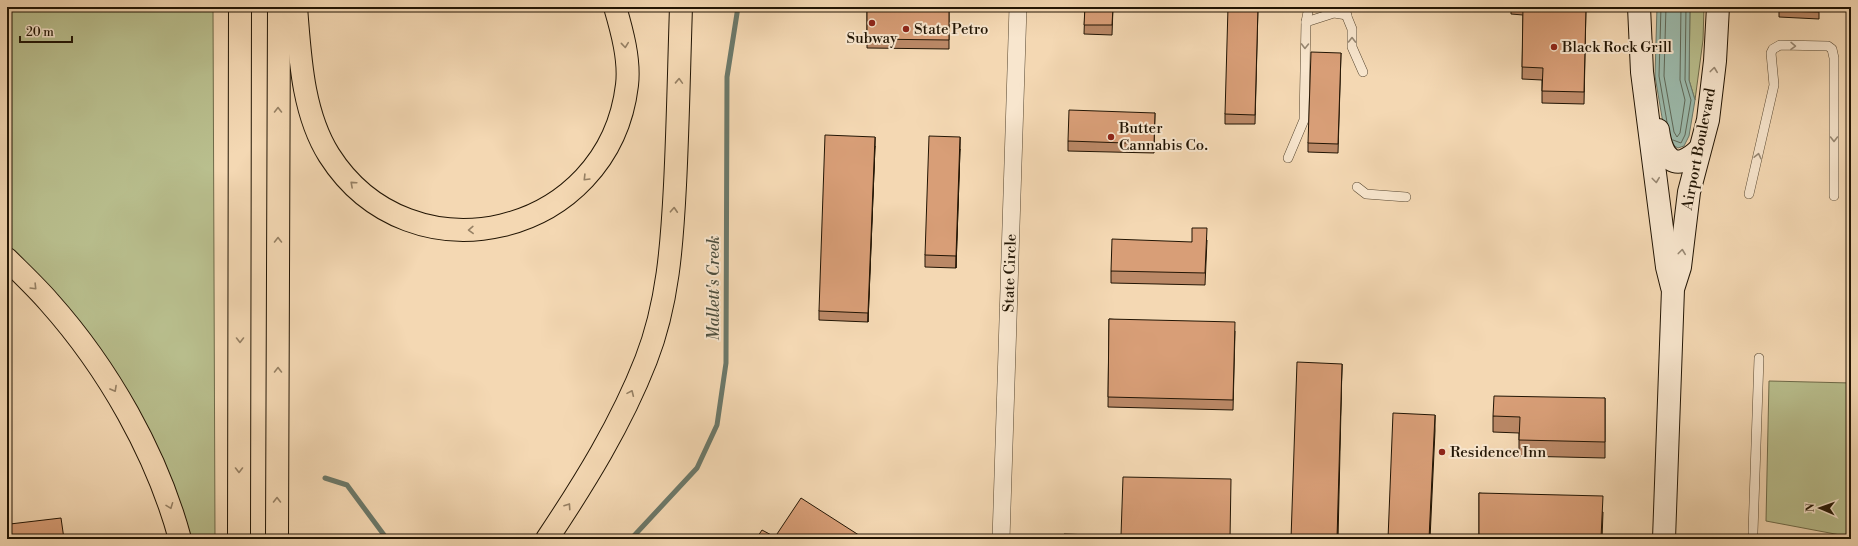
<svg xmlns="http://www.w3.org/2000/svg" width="1858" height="546" viewBox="0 0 1858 546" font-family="'Libre Bodoni',serif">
	<rect width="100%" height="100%" fill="#f4d8b3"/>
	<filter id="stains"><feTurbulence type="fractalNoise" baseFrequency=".005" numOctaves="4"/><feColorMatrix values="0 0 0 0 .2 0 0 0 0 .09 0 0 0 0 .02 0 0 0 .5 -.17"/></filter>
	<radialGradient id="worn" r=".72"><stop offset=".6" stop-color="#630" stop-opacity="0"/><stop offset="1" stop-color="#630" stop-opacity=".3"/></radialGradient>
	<g fill="#b9bf8e" stroke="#6e6a49">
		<path d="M7,7h206l2,532h-26l-156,-269 -26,-24z"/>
		<path d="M1690,7h14l-1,33 -8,60 -6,-20z"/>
		<path d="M1769,381l82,2v154l-85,-16z"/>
	</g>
	<path fill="#9cbaac" stroke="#6b7869" d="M1657,7h33l-1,73 6,20 -6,36 -5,10 -6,2 -9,-5 -4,-8 -10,-59z"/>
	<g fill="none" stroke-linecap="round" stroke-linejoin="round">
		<g stroke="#5f6858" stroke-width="1">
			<path d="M1661,7l-2,69 8,46"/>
			<path d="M1666,7l-2,69 10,56 3,5 3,-4 5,-33 -5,-20 1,-73"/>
			<path d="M1673,140l8,3 4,-8 6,-35 -6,-20 1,-73"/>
		</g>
		<g stroke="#6b7869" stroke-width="5">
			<path d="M325,478l22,7 40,54"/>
			<path d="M631,539l66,-71 20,-43 9,-62 1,-286 11,-70"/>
		</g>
		<defs>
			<g id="lane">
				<path d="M1343,7l9,22v18l11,25"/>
				<path d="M1306,22l28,-9 13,2"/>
				<path d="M1288,158l16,-38 2,-98 3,-15"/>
				<path d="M1357,187l9,7 40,3"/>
				<path d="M1749,194l25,-109 -3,-32 2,-4 7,-4 48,1 4,3 2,9v138"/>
				<path d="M1753,532l6,-174"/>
			</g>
			<path id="street" d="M1001,539l17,-532"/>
			<g id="secondary">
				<path d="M1639,7l3,65 25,195 5,20"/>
				<path d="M1658,130c4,29 17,43 41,20"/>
				<path d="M1664,539l9,-250 7,-22 9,-75 19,-72 7,-59 3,-54"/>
			</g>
			<g id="highway">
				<path d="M296,7c4,48 6,105 33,148 82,129 280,82 298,-70 3,-25 -5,-54 -12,-78"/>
				<path d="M7,259c14,14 29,28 42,43 59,66 108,152 131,237"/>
				<path d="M239,539l1,-532"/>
				<path d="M277,539l2,-532"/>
				<path d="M547,539c38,-57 74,-115 99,-179 22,-56 26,-116 29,-175 3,-59 4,-119 6,-178"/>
			</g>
		</defs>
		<use href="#lane" stroke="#564630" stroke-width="10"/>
		<use href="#street" stroke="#564630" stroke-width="18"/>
		<use href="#secondary" stroke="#221504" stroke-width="24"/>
		<use href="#highway" stroke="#221504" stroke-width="24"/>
		<use href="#lane" stroke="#f8e6ce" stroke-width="9"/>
		<use href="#street" stroke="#f8e6ce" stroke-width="17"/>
		<use href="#secondary" stroke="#f8e6ce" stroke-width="22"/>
		<use href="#highway" stroke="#f4d8b3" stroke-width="22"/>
	</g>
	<g fill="#ba8866" stroke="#221504">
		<path d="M867,7l82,2v40l-82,-1z"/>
		<path d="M1085,7h28l-1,28 -28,-1z"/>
		<path d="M1258,7l-3,117h-30v-10z"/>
		<path d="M1511,7h75l-2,97 -42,-1v-23l-20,-1 1,-64 -12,-1z"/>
		<path d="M1779,7h40v12l-40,-2z"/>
		<path d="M1341,53l-3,100 -30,-1v-9z"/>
		<path d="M1155,113l-1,40 -86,-2v-10z"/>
		<path d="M875,146l-7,176 -49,-2v-9z"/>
		<path d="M960,149l-4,119 -31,-1v-12z"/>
		<path d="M1207,240l-2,45 -94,-2v-12l81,-29z"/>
		<path d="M1109,319l126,12 -2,79 -125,-3z"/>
		<path d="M1605,398v60l-86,-2v-23l-26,-1v-16z"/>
		<path d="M1479,493l124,19 -1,27h-123z"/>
	</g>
	<g fill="#976f53" stroke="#221504">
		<path d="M875,137v9l-7,176v-9z"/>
		<path d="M960,137v12l-4,119v-12z"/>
		<path d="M1342,364l-4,175h-1z"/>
		<path d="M1435,415v16l-5,108h-1z"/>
	</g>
	<g fill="#d89e77" stroke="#221504">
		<path d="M867,7l82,2v31l-82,-1z"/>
		<path d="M1085,7h28l-1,18h-28z"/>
		<path d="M1228,7h30l-3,108 -30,-1z"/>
		<path d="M1523,7h63l-2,85 -42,-1 1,-23 -21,-1z"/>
		<path d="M1779,7h40v5l-40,-1z"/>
		<path d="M1311,52l30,1 -3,91 -30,-1z"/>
		<path d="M1069,110l86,3 -1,31 -86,-3z"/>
		<path d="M825,135l50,2 -7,176 -49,-2z"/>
		<path d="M929,136l31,1 -4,119 -31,-1z"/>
		<path d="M1192,228h15l-2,45 -94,-2 1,-32 80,3z"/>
		<path d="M1109,319l126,3 -2,78 -125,-3z"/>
		<path d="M1297,362l45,2 -5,175h-46z"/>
		<path d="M1494,396l111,2v44l-86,-2 1,-23 -27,-1z"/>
		<path d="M1393,413l42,2 -6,124h-41z"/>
		<path d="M1123,477l108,2 -1,60h-166v-5l57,2z"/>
		<path d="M1479,493l124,3 -2,42 -122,-3z"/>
		<path d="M801,498l64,41h-109l6,-9 13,7z"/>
		<path d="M61,518l3,21h-57v-20h2l1,5z"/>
	</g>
	<defs><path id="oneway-chevron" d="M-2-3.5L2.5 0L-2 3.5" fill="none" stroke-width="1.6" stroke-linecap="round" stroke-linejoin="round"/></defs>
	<g stroke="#988873">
		<use href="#oneway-chevron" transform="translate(1352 40) rotate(-89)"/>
		<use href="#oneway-chevron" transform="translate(1305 46) rotate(91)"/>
		<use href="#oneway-chevron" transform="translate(1793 46) rotate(1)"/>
		<use href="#oneway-chevron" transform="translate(1714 70) rotate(-83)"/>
		<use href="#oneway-chevron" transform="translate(1834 139) rotate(90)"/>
		<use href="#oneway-chevron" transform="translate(1758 156) rotate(-77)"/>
		<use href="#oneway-chevron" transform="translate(1656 180) rotate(83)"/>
		<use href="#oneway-chevron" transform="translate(1682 252) rotate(-83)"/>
	</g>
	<g stroke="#968064">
		<use href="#oneway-chevron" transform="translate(625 45) rotate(84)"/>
		<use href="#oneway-chevron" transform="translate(679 81) rotate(-88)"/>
		<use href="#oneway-chevron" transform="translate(278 110) rotate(-90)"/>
		<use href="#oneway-chevron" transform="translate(586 178) rotate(134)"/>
		<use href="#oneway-chevron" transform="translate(353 184) rotate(-138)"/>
		<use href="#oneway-chevron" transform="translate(674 210) rotate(-87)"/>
		<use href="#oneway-chevron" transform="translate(471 230) rotate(178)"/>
		<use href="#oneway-chevron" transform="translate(278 240) rotate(-90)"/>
		<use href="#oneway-chevron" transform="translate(34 287) rotate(46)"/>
		<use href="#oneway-chevron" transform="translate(240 340) rotate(90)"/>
		<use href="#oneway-chevron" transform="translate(278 370) rotate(-90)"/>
		<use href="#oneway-chevron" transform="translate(114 389) rotate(61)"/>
		<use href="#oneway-chevron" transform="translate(631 393) rotate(-66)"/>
		<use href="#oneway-chevron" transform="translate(239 470) rotate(90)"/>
		<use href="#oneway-chevron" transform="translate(277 500) rotate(-90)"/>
		<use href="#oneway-chevron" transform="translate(170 506) rotate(69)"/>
		<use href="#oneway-chevron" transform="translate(568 506) rotate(-56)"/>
	</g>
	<g fill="#8f2418" stroke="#f8e6ce" stroke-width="1.5">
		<circle cx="872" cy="23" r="4"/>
		<circle cx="906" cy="29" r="4"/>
		<circle cx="1554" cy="47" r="4"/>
		<circle cx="1111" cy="137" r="4"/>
		<circle cx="1442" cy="452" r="4"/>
	</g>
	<g text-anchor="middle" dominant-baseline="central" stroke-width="4" stroke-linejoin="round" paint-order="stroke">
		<g font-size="15" fill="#221504" stroke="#f8e6ce" text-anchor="start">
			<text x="914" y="29">State Petro</text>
			<text x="872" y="38" text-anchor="middle">Subway</text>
			<text x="1562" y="47">Black Rock Grill</text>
			<text x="1119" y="128">Butter<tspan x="1119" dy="17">Cannabis Co.</tspan></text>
			<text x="1450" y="452">Residence Inn</text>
		</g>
		<g font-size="15" fill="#221504" stroke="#f8e6ce">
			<text transform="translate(1699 149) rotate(-79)">Airport Boulevard</text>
			<text transform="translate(1010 273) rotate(-88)">State Circle</text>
		</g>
		<g font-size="16" font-style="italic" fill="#4d4f3f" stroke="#f8e6ce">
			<text transform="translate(714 288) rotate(-90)">Mallett's Creek</text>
		</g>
	</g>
	<rect width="1858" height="546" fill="none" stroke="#f4d8b3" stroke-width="24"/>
	<rect x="8" y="8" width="1842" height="530" fill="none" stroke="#221504" stroke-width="2"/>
	<rect x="12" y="12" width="1834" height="522" fill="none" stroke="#221504"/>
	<g transform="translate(1820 508) rotate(272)" stroke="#f8e6ce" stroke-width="3" paint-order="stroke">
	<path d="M0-3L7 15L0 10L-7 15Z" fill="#221504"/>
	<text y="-6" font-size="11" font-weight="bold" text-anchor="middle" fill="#221504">N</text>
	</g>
	<path d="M20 36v6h52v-6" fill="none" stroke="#221504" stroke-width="2"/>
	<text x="26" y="36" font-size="12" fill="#221504" stroke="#f8e6ce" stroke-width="3" paint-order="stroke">20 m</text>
	<rect width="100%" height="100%" filter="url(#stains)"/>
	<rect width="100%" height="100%" fill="url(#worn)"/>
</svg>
